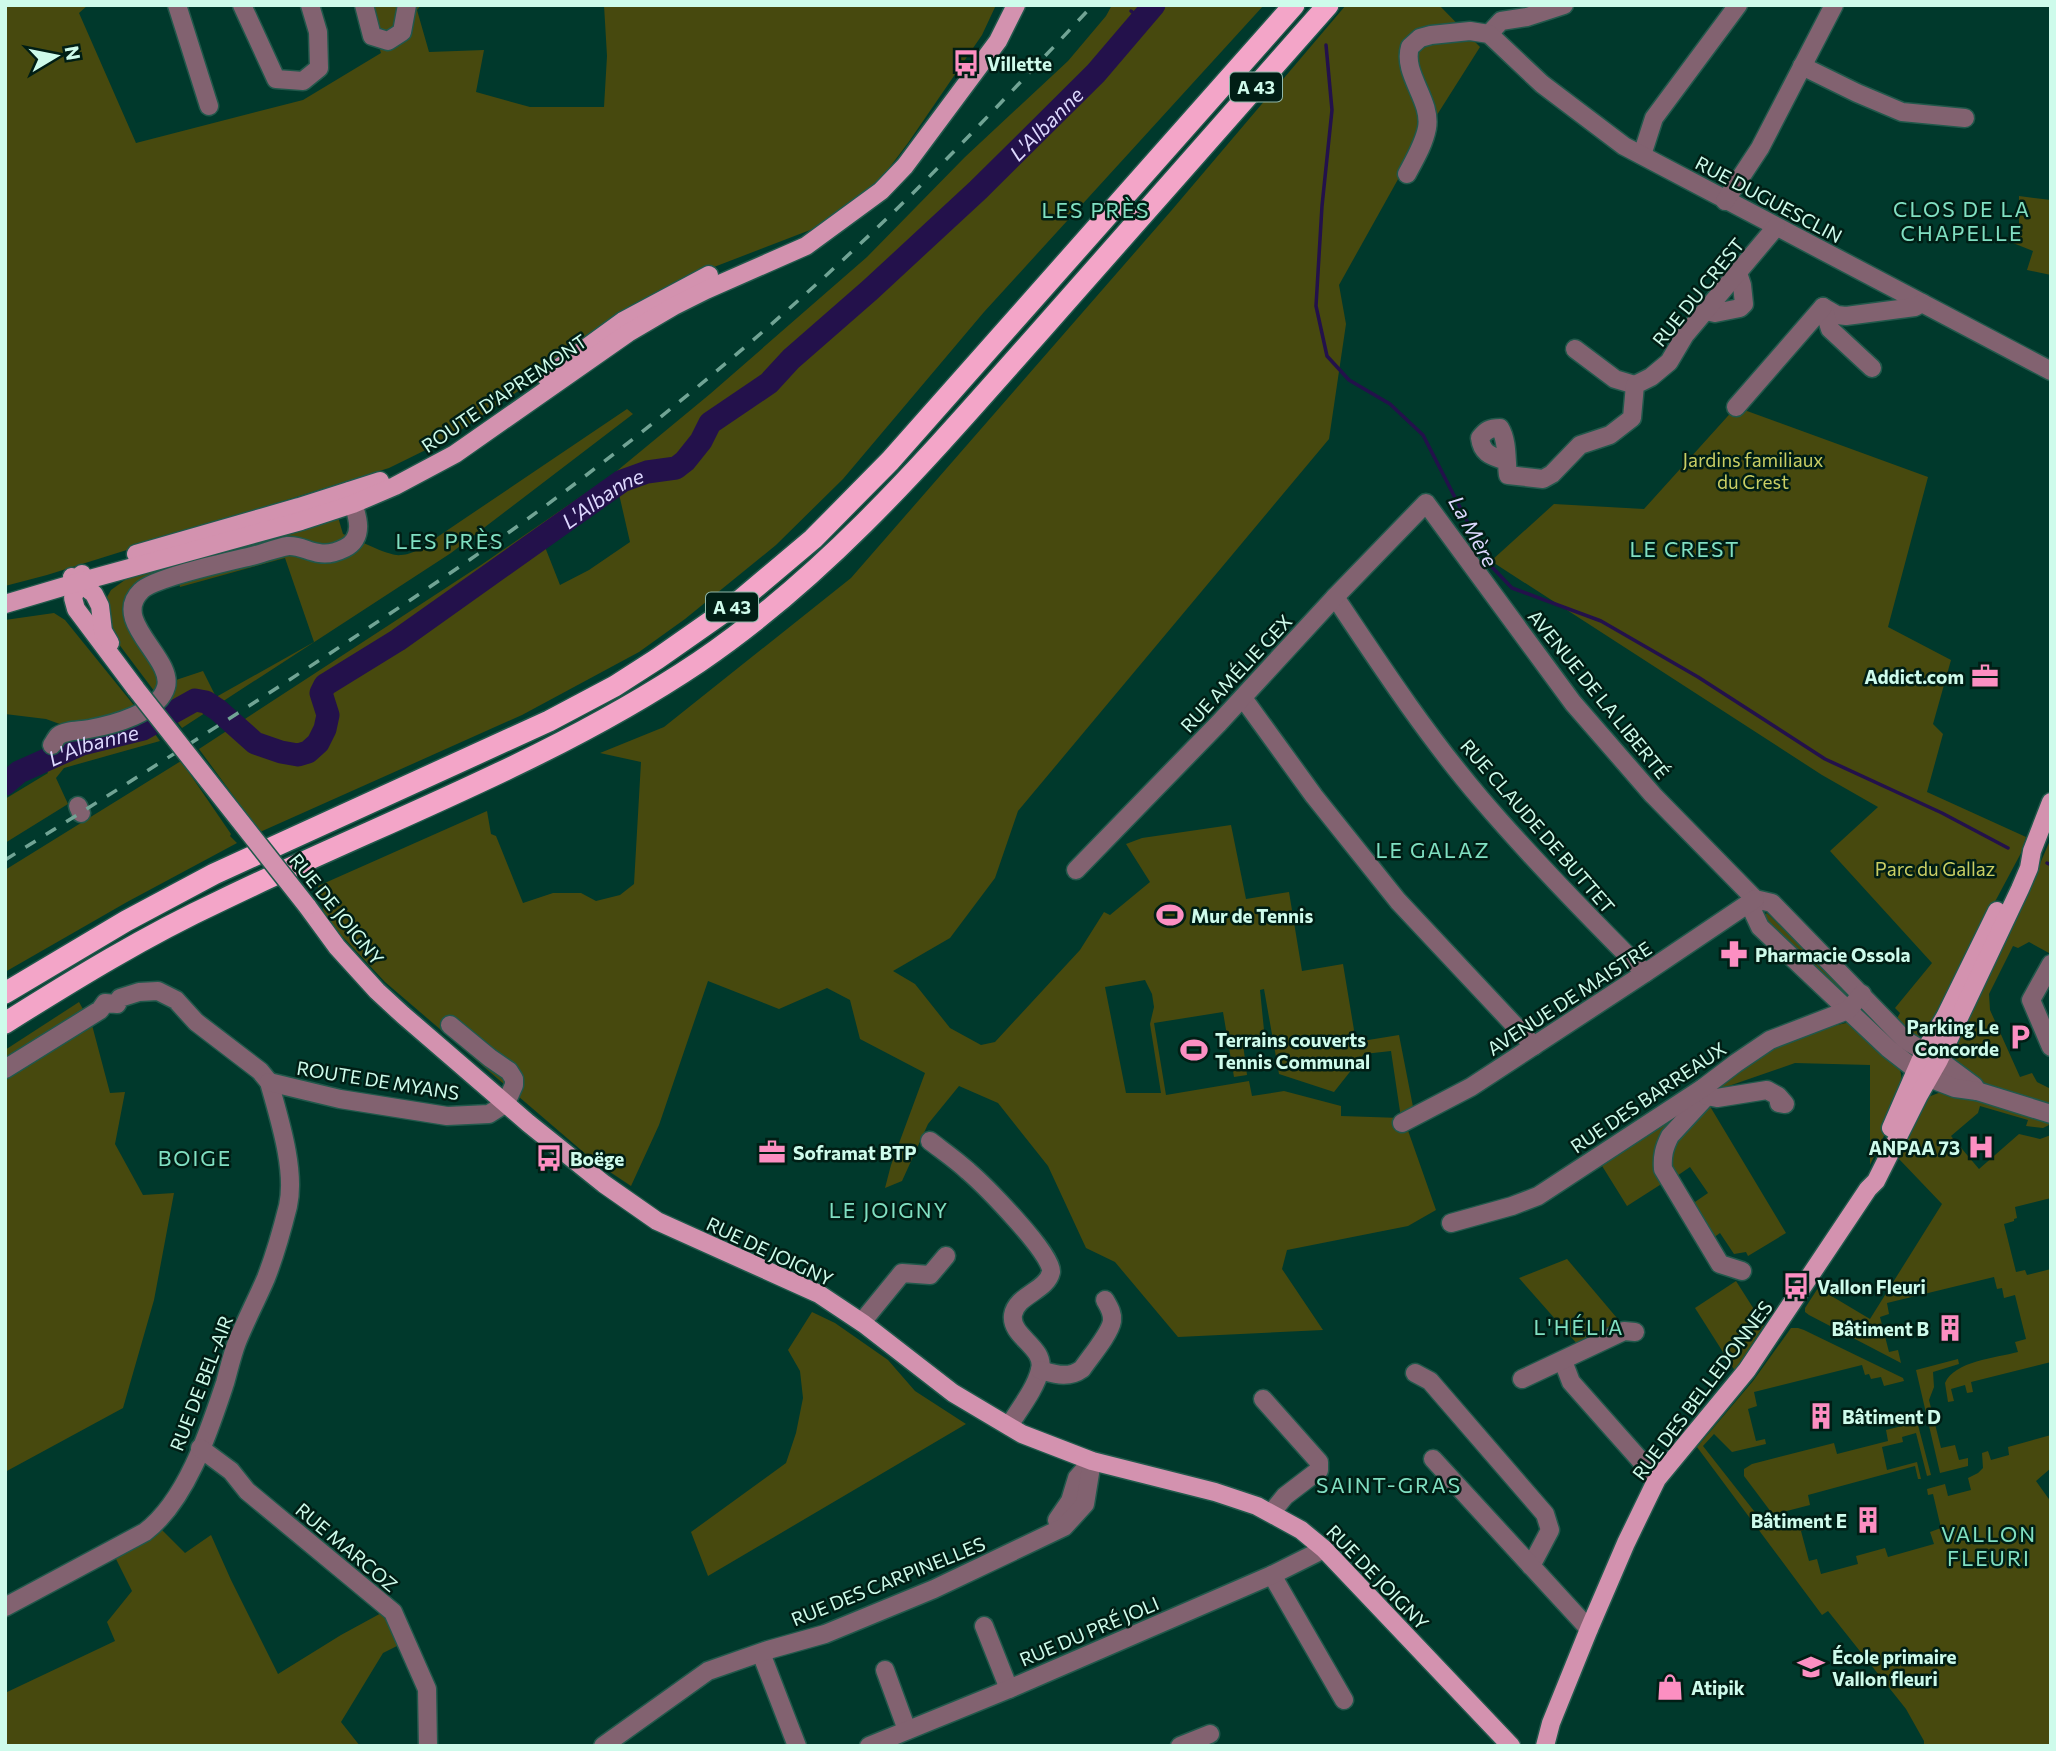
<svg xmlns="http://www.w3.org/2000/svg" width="2056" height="1751" viewBox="0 0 2056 1751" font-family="Commissioner,sans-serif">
	<rect width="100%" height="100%" fill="#00392c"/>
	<g fill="#47490e" fill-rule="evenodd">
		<path d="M5,5h83l-9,8 57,130 167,-43 78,-47 -15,-48h55l-4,5 12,42 55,-2 -8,42 54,15h74l3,-51 -3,-51h392l-14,30 -74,108 -31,41 -59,43 -130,50 -81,46 -90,69 -71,48 -57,28 -342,107 -42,11z"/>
		<path d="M1112,5h152l-280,307 -141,167 -67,66 -91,74 -46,33 -117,63 -262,117 -61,-83 282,-184 131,-90 98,-81 157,-137 98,-100 103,-96 38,-45zM619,494l11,48 -41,28 -29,15 -15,-38z"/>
		<path d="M1346,5h93l41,42 -69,109 -72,129 7,39 -17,115 -311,372 -23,67 -45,60 -57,33 22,13 35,44 31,17 14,-3 85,-92 24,-38 6,3 40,-33 -24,-38 16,-6 89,-13 15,74 43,-7 13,79 41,-7 13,78 43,-7 16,82 -10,5 31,88 -28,16 -121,24 -5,19 41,61 -145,7 -63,-75 -29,-14 -38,-82 -50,-63 -39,-17 -31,38 -26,57 -17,7 6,-23 34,-92 -65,-34 -10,-39 -23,-12 -48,21 -71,-28 -49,144 -28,61 -36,-24 -210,-180 -60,-64 -7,-32 169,-75 4,23 5,2 27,67 30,-10h28l15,8 24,-6 14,-11 7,-122 -41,-9 64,-26 187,-149 320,-367zM1145,980l7,14 2,13 -4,17 11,69h-35l-21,-106zM1264,989l15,85 55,18 30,-38 27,-3 10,67 -60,-2v-10l-57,-15 -32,5 -3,-15 -83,14 -12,-72 69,-11 11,65 13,-2 -4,-31 22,-4 -5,-50z"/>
		<path d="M2019,196l32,4v75l-24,-5 6,-19 -25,-10 4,-16 7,1z"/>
		<path d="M1736,407l192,70 -40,150 63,33 -18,64 10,10 -16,58 99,45 -5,16 -93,174 -5,7 -8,3 -20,-15 5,-9 -5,-5 37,-45 -102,-112 48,-44 -56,-32 -331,-214 63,-57 90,5z"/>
		<path d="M627,409l6,5 -182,139 -269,175 -73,-97 -3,-32 5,-9 18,-13 209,-60 5,17c14,5 46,23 58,21 6,0 12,-3 17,-5zM285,558l29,84 -98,55 -13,-26 -27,9 -25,-23 -24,-57c2,-9 4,-14 13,-18l39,1 1,4z"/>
		<path d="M54,613l11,7 72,89 -69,18 -22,-8 -41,-5v-94z"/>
		<path d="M142,716l18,25 -96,27 -8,10 12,26 -63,39v-44l43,-26 -11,-20 37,-19z"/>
		<path d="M181,761l50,73 -1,2 7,7 -110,59 -122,70v-102z"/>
		<path d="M2051,838v113l-2,2 -20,-11 -11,6 -5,-2 -24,48 1,16 30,67 12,-4 5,9 14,7v16c-16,-5 -77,-21 -86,-29 -9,-8 -14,-17 -12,-29l86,-181z"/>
		<path d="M1767,913l81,80 -3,3 -82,-80z"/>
		<path d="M79,1002l5,9 -79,50v-11z"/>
		<path d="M1846,1023h5c12,12 40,31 48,45 11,19 -19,77 -29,97v-100l-75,-2 -75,26h-3l-1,-2c30,-29 90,-55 130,-64z"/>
		<path d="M92,1025l18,68 15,-1 -10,52 28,51 31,-2 -20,107 -31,108 -118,64v-394z"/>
		<path d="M1941,1092l10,1 98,30v2l-6,3 -17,-2 2,-6 -48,-14 -2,7 -27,23 28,33 40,-35 21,5 11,-4v63l-36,9 2,11 -3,1v2l-10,3 12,48 9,-2 2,5 24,-6v93l-80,20 2,10 -6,1 -2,-8 -14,4 3,12 -6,1 -3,-19c10,-22 50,-25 73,-31l-3,-10 11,-3 -11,-44 -11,3 -2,-10 -5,1 -3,-12 -107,26 2,11 -9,3 9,35 9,-2 3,13 -92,-48 -4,-3v-4l13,-20 52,31 72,-115 -43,-45 19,-44 10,-18z"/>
		<path d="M1698,1095l-31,38 -4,50 -36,23 -28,-45z"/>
		<path d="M1708,1103l78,130 -38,23 -2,-4 -12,2 -14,-21 -7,5 -21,-34 16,-11 -18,-26 -16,11 -3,-9 1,-21z"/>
		<path d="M1567,1259l55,65 -43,22 -60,-68z"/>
		<path d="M1736,1281l28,44 -29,46 -40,-63z"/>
		<path d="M812,1312l23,11 53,37 27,31 51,33 -258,152 -17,-44 95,-69 10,-30 7,-35 -3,-27 -12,-21z"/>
		<path d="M1791,1328h7l6,2 99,48 1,3 -20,5 -3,-9 -10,2 -2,-5 -4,1 -3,-10 -108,27 3,14 -9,3 8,32 9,-2 1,5 -34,8 -18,-18 -11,12 62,79 6,3h5l31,-8 2,8 -8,3 8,30 8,-2 4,15 37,-10 -2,-8 29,-8 3,9 46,-13 -4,-12 11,-4 -8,-34 -5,1 -1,-6 18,-5 3,12 23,-6 -3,-12 10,-5 5,-5 -1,-15 6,-2 3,9 18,-5 -1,-8 43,-12v33l-15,13 15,21v244h-127v-5l-18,-32 -78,-98 -6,4 -125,-168 56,-66z"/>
		<path d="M1958,1359l1,5 -26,8 1,15 -5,13 12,48 14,-3 4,15 9,-2v8l-28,7 -24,-103z"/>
		<path d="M1914,1423l4,2 13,50 -4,1 -11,-43 -14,4 1,5 -21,5 5,23 30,-8 4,17h-3l-3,-13 -107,29 2,10 -35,9 -4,-2 -27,-36v-7l8,-5 82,-21 3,11 51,-13 -2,-11z"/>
		<path d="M162,1530l23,23 26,-18 20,45 47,94 63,-39 44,-24 14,34 -16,8 -42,69 19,24h-355v-53l110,-52 -8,-19 25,-31 -18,-36z"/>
	</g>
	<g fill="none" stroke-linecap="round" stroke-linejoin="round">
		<g stroke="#23114b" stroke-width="3.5">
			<path d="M1131,11l11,9"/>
			<path d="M1326,45l6,65 -10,96 -6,100 11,50 22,24 41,24 33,31 66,129 23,24 89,33 97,56 127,82 117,54 66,35"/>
			<path d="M2047,863l4,2"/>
		</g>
		<path stroke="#23114b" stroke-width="23" id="s1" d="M5,784l14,-12 63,-28 61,-15 52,-29 11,2 12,8 37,33 26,9 17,3 10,-3 10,-9 7,-14 3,-14 -7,-22 4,-8 73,-45 224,-159 25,-9 29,-4 9,-7 16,-20 9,-18 59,-40 22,-24 79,-69 108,-100 118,-117 58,-68"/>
		<defs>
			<g id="minor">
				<path d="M177,5l32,101"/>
				<path d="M242,5l34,74 27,2 16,-13 -1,-36 -8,-27"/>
				<path d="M364,5l8,31 16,5 14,-9 5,-27"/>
				<path d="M1489,34l12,-13 26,-4 37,-12"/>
				<path d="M1802,66l55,27 45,19 63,6"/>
				<path d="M1642,155l12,-37 84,-113"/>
				<path d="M1407,174c8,-15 17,-30 20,-46 5,-28 -25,-54 -17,-81l10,-9 11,-3 39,-4 19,3 53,50 82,62 427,225"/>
				<path d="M1725,201l35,-53 74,-143"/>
				<path d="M1823,307l14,8 9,1 69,-9 7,-4"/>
				<path d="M1823,307l7,22 42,39"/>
				<path d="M1706,311l9,2 25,-5 4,-4 -2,-19 -4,-12"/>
				<path d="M1575,349l40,30 20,6"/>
				<path d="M1736,407l87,-100"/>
				<path d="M1506,461c-13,-5 -24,-6 -26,-23 6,-8 10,-10 20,-10 8,13 6,33 8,47l35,4 9,-5 28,-29 30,-10 22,-17 3,-33 16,-8 18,-15 16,-27 91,-108"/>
				<path d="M1335,597c46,69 92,139 146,202 52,61 108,118 164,174"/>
				<path d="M1243,698l71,98 84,105 136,145"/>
				<path d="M52,745c2,-3 4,-7 6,-9 8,-6 22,-5 31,-7 23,-4 70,-16 77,-42 8,-29 -56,-66 -25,-96 12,-13 90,-30 111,-35 12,-3 24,-8 36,-10 11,-1 21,6 31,7 9,2 18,-1 26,-5 23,-12 10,-38 4,-57"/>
				<path d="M78,806l3,7"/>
				<path d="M1076,870l143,-147 116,-126 91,-94 147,200 80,92 102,104 17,4 133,137 34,20 35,26 3,5"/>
				<path d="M1755,899l-2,13 7,15 129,122 27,21 13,8 26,10 22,3 74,23"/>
				<path d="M2051,964l-20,36 20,47"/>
				<path d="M5,1069l95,-59 5,-7 12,1 3,-6 19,-6 19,-1 18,9 20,22 64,49 9,11c10,36 27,88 19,124 -6,24 -13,49 -22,72 -9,21 -20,42 -29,64 -5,13 -8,27 -12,41 -16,48 -38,117 -80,149l-140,75"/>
				<path d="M269,1082l71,17 107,17 42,-2 17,-11 8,-18v-6l-5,-8 -19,-13 -40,-33"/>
				<path d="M1703,1088l4,8 -37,40c-6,12 -8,20 -7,33l57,95 22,7"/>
				<path d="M1707,1096l10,2 50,-8 11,6 7,8 -6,-1 -1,-7"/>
				<path d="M1402,1123l69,-36 174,-114 110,-74"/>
				<path d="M930,1141c13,10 26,19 38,30 15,13 86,84 83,101 -4,19 -35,23 -38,43 -3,22 33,32 27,55 -5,20 -21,39 -31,56"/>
				<path d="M1451,1223l61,-17 26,-10 165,-108 33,-25 34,-23 78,-30 14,-16"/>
				<path d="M862,1322l40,-49 28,2 16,-19"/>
				<path d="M1563,1361l8,21 86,97"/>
				<path d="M1040,1370c15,4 28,9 42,-1 8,-12 28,-35 30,-48 1,-8 -3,-14 -7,-21"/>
				<path d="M1415,1373l15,8 115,133 5,16 -19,36"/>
				<path d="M1522,1379l102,-48 11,1"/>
				<path d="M1263,1399l56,63v8l-34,26 -13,16"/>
				<path d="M200,1448l31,23 16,20 146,121 34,77 1,57"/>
				<path d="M1433,1459l156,170"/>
				<path d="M1057,1520l13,-19 7,-23 15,-17"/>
				<path d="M1272,1575l72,125"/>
				<path d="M984,1626l25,63"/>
				<path d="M761,1653l36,93"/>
				<path d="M885,1670l22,60"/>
				<path d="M603,1746l105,-75 60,-21 57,-16 109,-45 130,-62 21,-23 7,-43"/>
				<path d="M869,1746l140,-57 263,-114 52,-26"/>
				<path d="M1180,1746l30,-12"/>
			</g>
			<g id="major">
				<path d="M546,377l77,-56 86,-46"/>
				<path d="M136,554l163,-47 81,-26"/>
				<path d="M82,574l-9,24 3,11 60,80"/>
				<path d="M72,577l22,17 6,12 3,25 7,12"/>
				<path d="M5,604l74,-22 222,-61 52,-17 42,-18 60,-32 173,-121 46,-27 32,-16 100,-44 75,-55 24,-25 93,-125 18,-36"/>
				<path d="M307,906l30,41 40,44 26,24 125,108 76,61 53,37 162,73 45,30 89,69 69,41 70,27 123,31 42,14 44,24 23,19 187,197"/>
				<path d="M1891,1128l33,-76 21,-35 52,-106"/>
				<path d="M1545,1746l6,-23 38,-94 37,-86 31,-64 90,-109 121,-181 8,-8 43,-86 20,-35 81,-171 9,-21 3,-17 19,-49"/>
			</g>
			<g id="highway">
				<path d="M5,993l121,-72 88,-47 335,-153 66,-35 42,-27 80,-56 76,-64 77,-78 404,-456"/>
				<path d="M5,1023c70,-44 140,-87 215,-122 160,-78 330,-139 479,-239 131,-89 232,-208 336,-325 97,-111 196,-221 293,-332"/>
			</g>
		</defs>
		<use href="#minor" stroke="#21584b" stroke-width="21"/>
		<use href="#major" stroke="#21584b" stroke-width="21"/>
		<use href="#highway" stroke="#21584b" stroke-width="24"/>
		<use href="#minor" stroke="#826270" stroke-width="18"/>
		<use href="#major" stroke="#d392af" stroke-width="18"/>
		<use href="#highway" stroke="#f3a5c8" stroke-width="21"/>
		<path stroke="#71a495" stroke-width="3.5" stroke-dasharray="12 12" stroke-linecap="butt" d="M5,860c109,-68 217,-136 324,-206 83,-55 167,-110 247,-171 116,-88 229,-184 333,-286 63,-63 123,-127 184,-192"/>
		<defs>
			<path id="major-bridge" d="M136,689l171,217"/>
		</defs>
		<use href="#major-bridge" stroke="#21584b" stroke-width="21" stroke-linecap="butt"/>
		<use href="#major-bridge" stroke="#d392af" stroke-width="18"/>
	</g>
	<defs>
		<symbol id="bus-bare" viewBox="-9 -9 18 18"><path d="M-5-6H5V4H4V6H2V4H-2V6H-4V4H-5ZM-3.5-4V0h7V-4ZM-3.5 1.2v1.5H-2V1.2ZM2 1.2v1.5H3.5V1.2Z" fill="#fc8fc2" stroke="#001e15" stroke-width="2.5" paint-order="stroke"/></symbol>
		<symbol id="office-bare" viewBox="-9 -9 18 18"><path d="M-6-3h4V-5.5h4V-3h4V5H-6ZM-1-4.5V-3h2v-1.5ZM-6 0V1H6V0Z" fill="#fc8fc2" stroke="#001e15" stroke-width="2.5" paint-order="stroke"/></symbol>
		<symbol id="stadium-bare" viewBox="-9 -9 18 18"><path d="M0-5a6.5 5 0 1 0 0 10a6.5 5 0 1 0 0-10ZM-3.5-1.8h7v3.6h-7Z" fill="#fc8fc2" stroke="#001e15" stroke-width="2.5" paint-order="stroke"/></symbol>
		<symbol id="pharmacy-bare" viewBox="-9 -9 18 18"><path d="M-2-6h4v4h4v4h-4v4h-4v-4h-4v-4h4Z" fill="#fc8fc2" stroke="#001e15" stroke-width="2.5" paint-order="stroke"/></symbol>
		<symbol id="parking-bare" viewBox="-9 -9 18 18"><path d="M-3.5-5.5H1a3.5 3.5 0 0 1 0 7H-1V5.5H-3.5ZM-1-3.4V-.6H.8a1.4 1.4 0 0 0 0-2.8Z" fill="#fc8fc2" stroke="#001e15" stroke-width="2.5" paint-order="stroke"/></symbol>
		<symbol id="hospital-bare" viewBox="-9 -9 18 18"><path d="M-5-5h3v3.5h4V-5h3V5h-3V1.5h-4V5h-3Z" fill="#fc8fc2" stroke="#001e15" stroke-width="2.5" paint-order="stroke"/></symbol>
		<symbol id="building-bare" viewBox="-9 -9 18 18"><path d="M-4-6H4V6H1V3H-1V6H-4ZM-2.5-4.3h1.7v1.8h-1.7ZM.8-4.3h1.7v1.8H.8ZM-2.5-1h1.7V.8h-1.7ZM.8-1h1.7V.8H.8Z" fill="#fc8fc2" stroke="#001e15" stroke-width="2.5" paint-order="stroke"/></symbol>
		<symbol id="school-bare" viewBox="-9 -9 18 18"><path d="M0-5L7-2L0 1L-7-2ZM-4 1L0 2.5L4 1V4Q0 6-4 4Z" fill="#fc8fc2" stroke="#001e15" stroke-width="2.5" paint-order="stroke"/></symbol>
		<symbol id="shop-bare" viewBox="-9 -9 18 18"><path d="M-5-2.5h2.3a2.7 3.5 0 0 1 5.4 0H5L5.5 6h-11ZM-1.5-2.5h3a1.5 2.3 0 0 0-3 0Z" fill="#fc8fc2" stroke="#001e15" stroke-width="2.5" paint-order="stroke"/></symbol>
	</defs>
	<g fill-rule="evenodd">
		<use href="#bus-bare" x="947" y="44" width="38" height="38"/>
		<use href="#office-bare" x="1966" y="657" width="38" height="38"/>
		<use href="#stadium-bare" x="1151" y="896" width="38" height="38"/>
		<use href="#pharmacy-bare" x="1715" y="935" width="38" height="38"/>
		<use href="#parking-bare" x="2001" y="1018" width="38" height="38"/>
		<use href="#stadium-bare" x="1175" y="1031" width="38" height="38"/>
		<use href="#hospital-bare" x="1962" y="1128" width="38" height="38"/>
		<use href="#office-bare" x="753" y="1133" width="38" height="38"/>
		<use href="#bus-bare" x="530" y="1139" width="38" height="38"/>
		<use href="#bus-bare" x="1777" y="1267" width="38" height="38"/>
		<use href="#building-bare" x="1931" y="1309" width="38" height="38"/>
		<use href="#building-bare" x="1802" y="1397" width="38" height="38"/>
		<use href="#building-bare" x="1849" y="1501" width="38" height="38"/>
		<use href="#school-bare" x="1792" y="1648" width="38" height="38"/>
		<use href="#shop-bare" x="1651" y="1668" width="38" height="38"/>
	</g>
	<g text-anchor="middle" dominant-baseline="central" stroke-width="5" stroke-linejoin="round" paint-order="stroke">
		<g fill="#001e15" stroke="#90b9ab" stroke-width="2">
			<rect x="1230" y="72.5" width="52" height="29" rx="5"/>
			<rect x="706" y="592.5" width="52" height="29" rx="5"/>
		</g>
		<g font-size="18" font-weight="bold" fill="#cefbeb">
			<text x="1256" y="87">A 43</text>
			<text x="732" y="607">A 43</text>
		</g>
		<g font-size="19" font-weight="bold" fill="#cefbeb" stroke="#001e15" text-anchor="start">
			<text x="987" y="63">Villette</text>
			<text x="1964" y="676" text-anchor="end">Addict.com</text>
			<text x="1191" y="915">Mur de Tennis</text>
			<text x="1755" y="954">Pharmacie Ossola</text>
			<text x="1999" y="1026" text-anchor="end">Parking Le<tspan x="1999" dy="22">Concorde</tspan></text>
			<text x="1215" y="1039">Terrains couverts<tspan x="1215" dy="22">Tennis Communal</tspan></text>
			<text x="1960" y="1147" text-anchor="end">ANPAA 73</text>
			<text x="793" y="1152">Soframat BTP</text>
			<text x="570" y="1158">Boëge</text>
			<text x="1817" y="1286">Vallon Fleuri</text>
			<text x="1929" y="1328" text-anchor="end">Bâtiment B</text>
			<text x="1842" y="1416">Bâtiment D</text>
			<text x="1847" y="1520" text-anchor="end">Bâtiment E</text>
			<text x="1832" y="1656">École primaire<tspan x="1832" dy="22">Vallon fleuri</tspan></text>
			<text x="1691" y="1687">Atipik</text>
		</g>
		<g font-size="19" fill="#cefbeb" stroke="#001e15">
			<text transform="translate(1769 199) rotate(28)">RUE DUGUESCLIN</text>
			<text transform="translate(1698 292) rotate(-51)">RUE DU CREST</text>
			<text transform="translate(504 393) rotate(-34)">ROUTE D'APREMONT</text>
			<text transform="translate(1236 673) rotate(-47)">RUE AMÉLIE GEX</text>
			<text transform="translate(1599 694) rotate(51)">AVENUE DE LA LIBERTÉ</text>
			<text transform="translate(1538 826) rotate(49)">RUE CLAUDE DE BUTTET</text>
			<text transform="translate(337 909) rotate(51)">RUE DE JOIGNY</text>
			<text transform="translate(1569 998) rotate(-33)">AVENUE DE MAISTRE</text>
			<text transform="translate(378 1080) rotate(9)">ROUTE DE MYANS</text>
			<text transform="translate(1648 1097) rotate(-34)">RUE DES BARREAUX</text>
			<text transform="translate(770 1251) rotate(25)">RUE DE JOIGNY</text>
			<text transform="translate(201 1383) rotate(-69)">RUE DE BEL-AIR</text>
			<text transform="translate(1702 1390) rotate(-53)">RUE DES BELLEDONNES</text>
			<text transform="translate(347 1547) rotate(40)">RUE MARCOZ</text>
			<text transform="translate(1378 1577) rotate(46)">RUE DE JOIGNY</text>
			<text transform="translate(888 1581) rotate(-22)">RUE DES CARPINELLES</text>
			<text transform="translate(1089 1631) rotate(-23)">RUE DU PRÉ JOLI</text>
		</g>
		<g font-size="19" fill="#c9ce64" stroke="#001e15">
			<text x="1753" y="459">Jardins familiaux<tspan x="1753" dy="22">du Crest</tspan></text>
			<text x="1935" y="868">Parc du Gallaz</text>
		</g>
		<g font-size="21" font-style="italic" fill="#ddd8fe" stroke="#001e15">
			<text stroke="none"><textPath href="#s1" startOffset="1340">L'Albanne</textPath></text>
			<text stroke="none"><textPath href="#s1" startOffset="751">L'Albanne</textPath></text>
			<text transform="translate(1474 531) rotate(61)">La Mère</text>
			<text stroke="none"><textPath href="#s1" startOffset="98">L'Albanne</textPath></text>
		</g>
		<g font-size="21" letter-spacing="2" fill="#80e0c2" stroke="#001e15">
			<text x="1962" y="208">CLOS DE LA<tspan x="1962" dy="24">CHAPELLE</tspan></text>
			<text x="1096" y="209">LES PRÈS</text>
			<text x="450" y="540">LES PRÈS</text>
			<text x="1685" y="548">LE CREST</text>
			<text x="1433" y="849">LE GALAZ</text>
			<text x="195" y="1157">BOIGE</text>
			<text x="889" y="1209">LE JOIGNY</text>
			<text x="1579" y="1326">L'HÉLIA</text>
			<text x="1389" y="1484">SAINT-GRAS</text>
			<text x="1989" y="1533">VALLON<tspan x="1989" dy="24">FLEURI</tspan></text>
		</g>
	</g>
	<rect width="2056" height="1751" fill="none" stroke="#cefbeb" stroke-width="14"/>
	<g transform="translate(56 56) rotate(80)" stroke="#001e15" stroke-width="5" paint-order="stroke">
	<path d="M0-5L12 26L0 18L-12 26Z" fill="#cefbeb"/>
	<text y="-10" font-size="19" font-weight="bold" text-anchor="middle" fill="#cefbeb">N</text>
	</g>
</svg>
